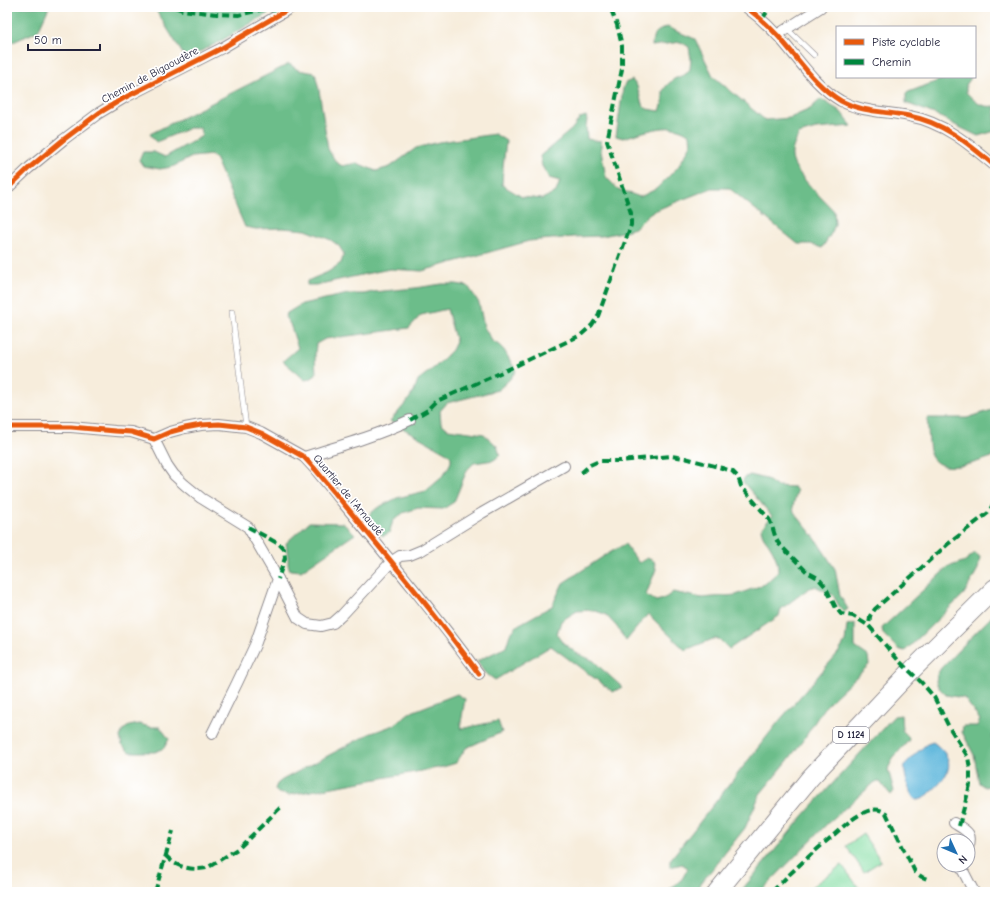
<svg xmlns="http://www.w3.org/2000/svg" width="1002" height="899" viewBox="0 0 1002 899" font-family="'Comic Neue',sans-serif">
	<rect width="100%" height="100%" fill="#fff"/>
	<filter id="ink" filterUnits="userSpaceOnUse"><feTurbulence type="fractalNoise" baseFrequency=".025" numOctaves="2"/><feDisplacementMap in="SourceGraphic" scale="8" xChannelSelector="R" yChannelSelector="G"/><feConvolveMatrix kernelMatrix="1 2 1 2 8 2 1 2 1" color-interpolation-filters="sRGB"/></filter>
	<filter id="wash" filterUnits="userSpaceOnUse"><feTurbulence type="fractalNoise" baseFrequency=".012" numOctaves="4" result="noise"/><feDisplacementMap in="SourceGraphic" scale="16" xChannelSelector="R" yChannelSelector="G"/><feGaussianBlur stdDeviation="0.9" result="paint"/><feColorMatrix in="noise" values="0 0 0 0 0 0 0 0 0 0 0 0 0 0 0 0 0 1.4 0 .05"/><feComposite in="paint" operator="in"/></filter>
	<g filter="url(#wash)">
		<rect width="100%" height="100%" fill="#f7eddc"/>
		<g fill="#85dea4" stroke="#548070">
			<path d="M863,834l18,27 -17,11 -18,-26z"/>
			<path d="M842,865l20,27h-58z"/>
		</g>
		<g fill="#6cbd8a" stroke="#477062">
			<path d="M7,7h42l-11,24 -25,11 -6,1z"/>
			<path d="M154,7h125l-60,35 -33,17z"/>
			<path d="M667,27l28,12 18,37 52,44 25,-2 20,-9 11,-10 19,12 12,15 -36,3 -17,5c-3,7 -8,15 -7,23 1,15 32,43 42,54l1,13 -3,8 -10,16 -11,-4h-13l-69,-56h-17l-46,18 -16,7 -15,15 -13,4 -20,4 -28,1 -45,4 -107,30 -32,-2 -20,4 -54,12h-9v-4l21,-9 13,-9 3,-9 -5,-8 -8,-6 -25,-10 -24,-2 -26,1 -11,-2 -29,-67 -4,-5 -20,2 -20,10 -12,2 -17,-3 -4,-6 4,-8h11l11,5 37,-21 -2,-8h-10l-34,14 -6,-8 139,-70 9,6 17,3 4,17 9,59 8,13 6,4 15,-3 19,8 14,-4 26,-19 23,-6 56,-8 11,7 -3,26 -1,18 20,12 20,2 14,-7 4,-11 -11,-3 -7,-12 -2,-10 32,-27 8,-11 6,-2 1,4 -1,6 1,13 14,2v10l5,26 12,12 22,8 16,-8 22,-22 13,-22 -1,-10c-3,-2 -6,-4 -9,-5 -16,-7 -43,4 -58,8l-7,-2 7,-47 2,-6 7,-3 5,6 5,18 5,5 13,2 3,-9v-11l4,-6 7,-6 12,-5 4,-5 1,-10 -2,-12 -8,-5 -29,4c1,-13 3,-14 15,-19z"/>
			<path d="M948,77h22l1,1 -5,7v7c10,10 14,16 29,14v25l-17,5 -21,-10 -20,-11 -31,-12v-10z"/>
			<path d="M442,284h14l12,2 11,17 5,24 8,14 7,4 5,5 12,21 -7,9 -11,10 -51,13 -7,8 1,12 7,6 36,5 13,12 3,9 -6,5 -20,3 -7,7 -13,32 -11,7 -25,-1 -15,5 -10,8 -4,12 -6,3 -6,-5 -9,-15 9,-8 20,-10 29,-7 14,-12 8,-11 3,-6v-5l-4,-4 -57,-32 17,-19 7,-11 4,-11 17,-13 17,-17 4,-8 -9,-33 -26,6 -12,13 -84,11 -9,5 -1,11 1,20 -6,4 -5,1 -22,-19 15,-13 -8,-24 -5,-7 2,-4 15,-9 46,-10h16l9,-2 42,-4z"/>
			<path d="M995,409v47c-16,5 -53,21 -64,0 -2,-5 -3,-30 -4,-38h40z"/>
			<path d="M750,475l16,4 10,7 18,1 3,4 -4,15 1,6 21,26 20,31 5,27 8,13 -4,3 -5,-6 -6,-11 -18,-9 -7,3 -27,20 -2,7 -50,33 -10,-10h-6l-28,11 -37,-36 -22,27 -9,-14 -12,-13 -13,-4 -15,1 -16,10 -4,13 4,7 15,12 18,8 8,8 20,18 -9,5 -62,-46 -56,34 -11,-8 -7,-11 29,-14 4,-13 8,-9 34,-19 11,-23 41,-27 21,-12 14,19 8,-5 7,3 2,8 -10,26 10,6 8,-2 9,-7 29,6 34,-3 29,-11 13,-12c0,-10 -2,-16 -8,-26 -4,-7 -7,-7 -9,-17l11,-13 -29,-34 1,-4z"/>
			<path d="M309,522l35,1 11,11 -54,37 -11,-1 -2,-5v-7l-2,-15z"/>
			<path d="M975,553l5,4 -2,12 -14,25 -59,57 -7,-2 -15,-15 -1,-6 66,-61 17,-6z"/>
			<path d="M995,613v115l-3,10 3,7v39l-10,3 -6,-4 -5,-28 -12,-23 1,-6h14l3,-6 -7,-10 -9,-12 -18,-3 -7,-7 -3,-6 1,-7 4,-7z"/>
			<path d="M855,623v24l13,9 1,9 -33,31 -13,13 -19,30 -18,24 -26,31 -15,34 -51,64h-27l15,-13 6,-11 -6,-4 -12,3v-7l109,-139 59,-68 7,-11 2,-17z"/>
			<path d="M457,694l8,5 -5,30 38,-8 4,11 -36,16 -10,15 -13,4 -154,28 -11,-2 -3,-4 2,-5 5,-4 87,-46 25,-9 15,-12z"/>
			<path d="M901,715l1,15 6,6 1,4 -16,18 -5,11 6,22 -3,4 -11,-13h-5l-47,41 -68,69h-20l64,-77 90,-99z"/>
			<path d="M139,724l11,3h10l9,12 -5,9 -9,4h-26l-7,-7 -2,-8 3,-7 6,-4z"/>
		</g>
		<path fill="#5fb7dc" stroke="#406c8c" d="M933,742c23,17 19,31 -1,49 -4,4 -9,9 -15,9 -7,0 -14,-29 -12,-35 1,-3 19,-19 22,-21 2,-1 4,-1 6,-2z"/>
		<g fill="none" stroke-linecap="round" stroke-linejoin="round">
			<path stroke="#5fb7dc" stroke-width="3" d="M927,892l4,-4"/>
		</g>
	</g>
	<g filter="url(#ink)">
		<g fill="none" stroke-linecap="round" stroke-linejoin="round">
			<defs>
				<g id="lane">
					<path d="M787,29l27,26"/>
					<path d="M232,312l14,115"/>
				</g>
				<g id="street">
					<path d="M746,7c12,9 22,18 32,29 20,22 37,50 63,65 23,12 44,10 68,15 34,6 60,28 86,50"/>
					<path d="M777,35l44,-28"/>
					<path d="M7,189l22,-21 34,-28 36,-27 25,-15 98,-50 70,-41"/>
					<path d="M7,427h64l44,4 16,1 23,7 16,-7 15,-4 16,-3 18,-1 27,3 15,6 43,24 11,12c56,68 113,135 164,205"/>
					<path d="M154,439l13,26 7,10 11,10 16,13 47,29 30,52 -23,66 -18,38 -25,51"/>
					<path d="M304,457c36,-11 72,-21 106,-37"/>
					<path d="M278,579l20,39 9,6 14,2 12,-3 9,-8 49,-53 9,-6 10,-1 12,-5 60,-37 82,-47"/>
					<path d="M954,823c11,7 20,10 14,25"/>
					<path d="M961,865v2l13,25"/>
				</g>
				<path id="highway" d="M717,892l93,-114 99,-105 86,-85"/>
			</defs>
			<use href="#lane" stroke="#8c888c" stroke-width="6"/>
			<use href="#street" stroke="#8c888c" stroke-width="12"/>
			<use href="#highway" stroke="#8c888c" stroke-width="20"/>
			<use href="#lane" stroke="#fff" stroke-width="5"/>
			<use href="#street" stroke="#fff" stroke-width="10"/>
			<use href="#highway" stroke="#fff" stroke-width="18"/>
			<g stroke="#00873e" stroke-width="4" stroke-dasharray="8 4" stroke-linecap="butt">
				<path d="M175,7l7,3 35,4 22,1 25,-6 9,1 9,3"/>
				<path d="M762,19l5,-7 -3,-5"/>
				<path d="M410,420l18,-10 9,-9 74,-33 70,-33 11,-10 6,-9 33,-91v-12l-24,-72 15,-72v-23l-5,-21 -7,-18"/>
				<path d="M581,473l9,-8 9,-4h21l51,-5 14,2 37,10 10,3 6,6 3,9 28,33 3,7 4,13 3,5 28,28 11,6 7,8 11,22 5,6 12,2 16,10"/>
				<path d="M248,527l31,17 5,5 1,9 -7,21"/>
				<path d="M959,826l11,-41v-16l-2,-12 -19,-30 -15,-30 -12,-14 -24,-23 -29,-34 1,-10 5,-7 73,-65 40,-31 7,-12"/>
				<path d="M166,856c3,3 6,6 10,8 9,5 22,6 31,4l32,-20 43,-42"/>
				<path d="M155,892l18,-61"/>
				<path d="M772,892c18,-19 37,-36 57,-53 11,-9 21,-20 34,-26 8,-4 16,-5 23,0l29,59 7,5 5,2"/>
			</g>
			<defs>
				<g id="cycleway">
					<path d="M746,7c12,9 22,18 32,29 20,22 37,50 63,65 23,12 44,10 68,15 34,6 60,28 86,50"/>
					<path d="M7,189l22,-21 34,-28 36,-27 25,-15 98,-50 70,-41"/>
					<path d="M7,427h64l44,4 16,1 23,7 16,-7 15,-4 16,-3 18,-1 27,3 15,6 43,24 11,12c56,68 113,135 164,205"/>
				</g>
			</defs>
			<use href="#cycleway" stroke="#fff" stroke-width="8"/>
			<use href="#cycleway" stroke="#e8590c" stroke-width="5"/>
		</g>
	</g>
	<g text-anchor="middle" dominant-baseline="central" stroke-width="3.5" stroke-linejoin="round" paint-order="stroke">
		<rect fill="#fff" stroke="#646476" stroke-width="1" x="833" y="727" width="36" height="16" rx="3"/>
		<g font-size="10" font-weight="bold" fill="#22223b">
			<text x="851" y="735">D 1124</text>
		</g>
		<g font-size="11" fill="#22223b" stroke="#fff">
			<text transform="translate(150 75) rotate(-28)">Chemin de Bigaoudère</text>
			<text transform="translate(348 495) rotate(50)">Quartier de l'Arnaudé</text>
		</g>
	</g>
	<rect width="1002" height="899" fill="none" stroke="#fff" stroke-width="24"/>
	<rect x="836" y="26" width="140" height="52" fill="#ffffff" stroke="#a7a7b1"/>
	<rect x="844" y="39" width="20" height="6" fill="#e8590c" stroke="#a7a7b1"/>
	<text x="872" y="46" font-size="12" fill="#22223b">Piste cyclable</text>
	<rect x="844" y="59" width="20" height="6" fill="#00873e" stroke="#a7a7b1"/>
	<text x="872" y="66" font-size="12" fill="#22223b">Chemin</text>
	<g transform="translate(956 853) rotate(134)"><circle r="19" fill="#ffffff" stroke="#a7a7b1"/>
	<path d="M0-3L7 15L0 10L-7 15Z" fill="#1f6fb2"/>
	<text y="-6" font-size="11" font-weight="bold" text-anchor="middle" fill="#22223b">N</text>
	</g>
	<path d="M28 44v6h72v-6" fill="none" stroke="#22223b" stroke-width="2"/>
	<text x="34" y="44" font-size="12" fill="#22223b" stroke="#ffffff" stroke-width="3" paint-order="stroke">50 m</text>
</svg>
